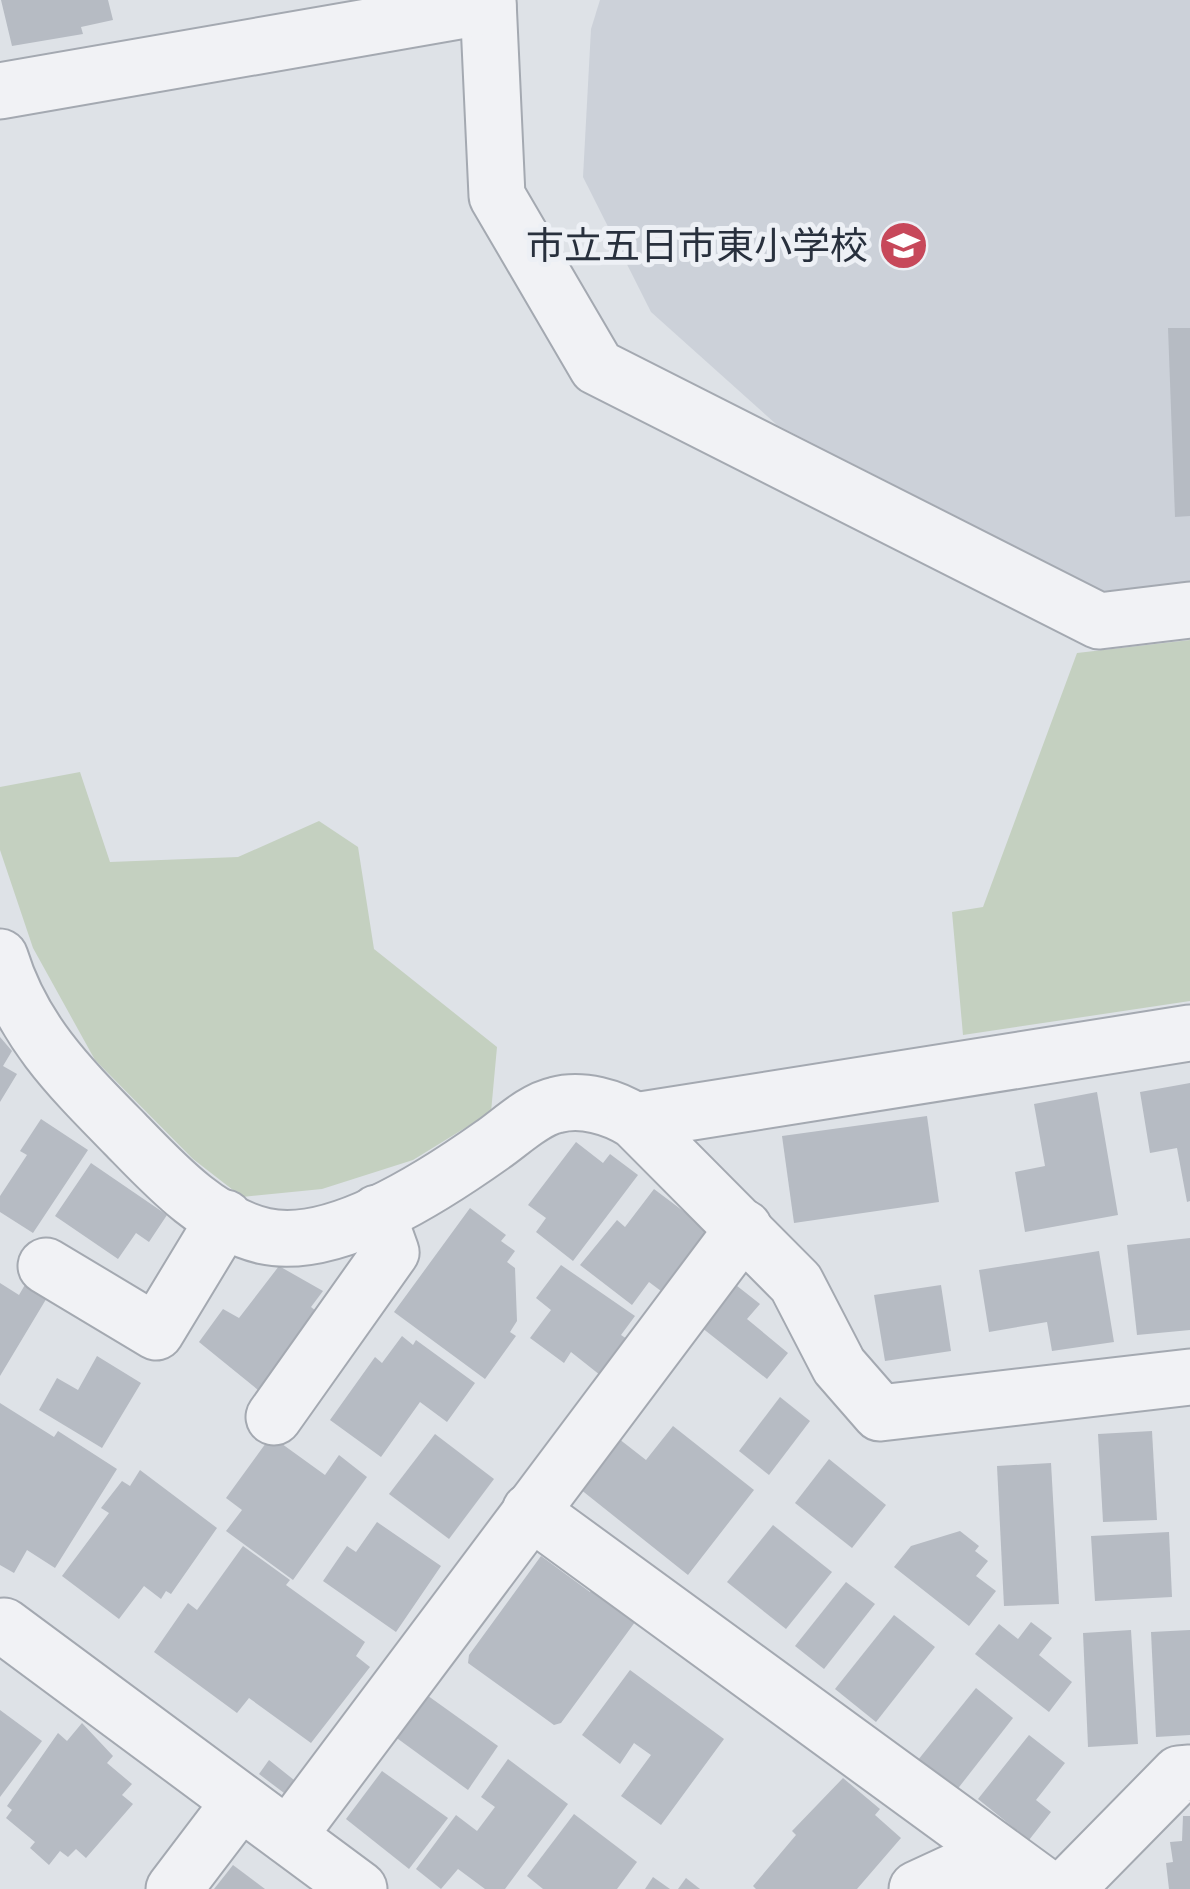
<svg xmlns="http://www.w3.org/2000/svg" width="1190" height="1889" viewBox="0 0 1190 1889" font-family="'Titillium Web','Noto Sans JP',sans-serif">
	<rect width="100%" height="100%" fill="#dee2e7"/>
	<path fill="#ccd1d9" d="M600,0h590v582l-87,9 -326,-166 -126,-113 -68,-135 8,-148z"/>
	<g fill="#c4d0c0">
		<path d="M1190,640v361l-227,34 -11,-123 31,-5 94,-254z"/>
		<path d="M80,772l30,90 128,-5 81,-36 39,26 16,102 123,98 -6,65 -78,48 -91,29 -80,8 -49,-38 -98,-99 -62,-112 -33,-98v-63z"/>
	</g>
	<g fill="#b6bbc3">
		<path d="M1,0h107l5,20 -32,7 2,7 -71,12z"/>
		<path d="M1168,328h22v188l-15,1z"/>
		<path d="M0,1037l12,14 -9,15 14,8 -17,28z"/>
		<path d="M1190,1083v118l-3,1 -10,-54 -27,5 -10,-61z"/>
		<path d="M1097,1092l21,123 -93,17 -10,-60 30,-6 -11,-62z"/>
		<path d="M927,1116l12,86 -145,21 -12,-87z"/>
		<path d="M41,1119l47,31 -55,83 -33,-21v-16l27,-41 -7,-4z"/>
		<path d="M576,1142l27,21 7,-9 28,21 -65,86 -37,-29 10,-14 -18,-13z"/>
		<path d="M91,1163l76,52 -18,27 -13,-9 -18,26 -63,-43z"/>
		<path d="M654,1189l57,43 -46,62 -16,-12 -17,23 -52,-40 37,-45 8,7z"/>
		<path d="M470,1208l36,27 -5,6 14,10 -8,11 8,6 2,53 -7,11 6,4 -31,43 -91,-67z"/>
		<path d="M1190,1238v92l-53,5 -10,-90z"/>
		<path d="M1099,1251l15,91 -62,9 -5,-29 -58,10 -10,-62z"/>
		<path d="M561,1265l74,51 -14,19 6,4 -27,36 -29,-23 -7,11 -34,-25 21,-28 -15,-12z"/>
		<path d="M279,1266l44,25 -12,16 5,4 -58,79 -59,-48 24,-33 16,9z"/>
		<path d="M727,1278l33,26 -13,15 41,34 -21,26 -75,-59z"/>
		<path d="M0,1283l19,12 7,-12 22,13 -48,80z"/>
		<path d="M941,1285l10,66 -66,10 -11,-66z"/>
		<path d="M402,1336l11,9 3,-5 59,43 -28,39 -27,-20 -39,55 -51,-37 45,-63 7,6z"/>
		<path d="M97,1356l44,27 -39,65 -63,-38 18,-32 21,12z"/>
		<path d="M780,1397l30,24 -41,54 -30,-24z"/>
		<path d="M0,1403l54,34 4,-6 59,38 -62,99 -28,-18 -13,23 -14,-8z"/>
		<path d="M673,1426l81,64 -66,85 -113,-90 39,-50 32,25z"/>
		<path d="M1152,1431l5,89 -54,2 -5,-88z"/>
		<path d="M435,1434l59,45 -45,60 -60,-45z"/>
		<path d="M271,1436l54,39 14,-20 28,22 -74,103 -67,-49 16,-21 -16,-12z"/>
		<path d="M829,1459l57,46 -34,43 -57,-45z"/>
		<path d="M1051,1463l8,141 -55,2 -7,-140z"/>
		<path d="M140,1470l77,58 -46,66 -5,-3 -5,8 -17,-13 -25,33 -57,-43 47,-63 -8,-5 21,-27 8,5z"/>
		<path d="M377,1522l64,44 -45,66 -73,-51 24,-35 9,6z"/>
		<path d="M773,1525l59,47 -46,57 -59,-47z"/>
		<path d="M960,1531l19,15 -4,5 13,10 -12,15 20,15 -27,35 -75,-59 17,-21z"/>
		<path d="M1169,1532l3,65 -77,4 -4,-65z"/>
		<path d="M243,1546l47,34 -4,5 79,57 -9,14 14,11 -59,76 -62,-45 -12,15 -83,-61 34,-49 9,7z"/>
		<path d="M541,1556l49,36 5,-6 43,32 -77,105 -7,2 -86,-62 1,-8z"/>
		<path d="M846,1582l29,22 -51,65 -29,-23z"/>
		<path d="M894,1615l41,32 -59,75 -41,-33z"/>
		<path d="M1031,1622l21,16 -13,17 33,27 -23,30 -74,-58 24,-30 19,15z"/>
		<path d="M1131,1630l7,114 -50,3 -5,-114z"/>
		<path d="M1190,1630v105l-34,2 -5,-105z"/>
		<path d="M630,1670l94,69 -63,86 -40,-29 30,-41 -17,-12 -14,21 -38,-29z"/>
		<path d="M976,1688l37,30 -57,73 -38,-31z"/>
		<path d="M424,1693l74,53 -30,44 -74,-54z"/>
		<path d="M0,1710l42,31 -42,56z"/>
		<path d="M82,1723l31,33 -6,7 25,21 -10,11 11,9 -47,54 -10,-9 -8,8 -8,-6 -11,14 -19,-17 5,-6 -29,-24 6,-8 -5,-4 51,-73 9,8z"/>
		<path d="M1029,1735l36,28 -29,37 15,12 -22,28 -51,-41z"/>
		<path d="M508,1759l60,45 -63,85h-20l-27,-20 -17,20 -25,-20 40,-54 21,16 18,-24 -14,-10z"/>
		<path d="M269,1760l25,20 -10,13 -25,-19z"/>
		<path d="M382,1771l66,47 -39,51 -63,-50z"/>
		<path d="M843,1778l37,31 -5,6 26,23 -44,51h-101l-3,-3 43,-51 -4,-4z"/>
		<path d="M574,1814l63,48 -20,27h-74l-16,-13z"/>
		<path d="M1183,1816h7v73h-21l-3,-26 7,-1 -3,-20 12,-1z"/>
		<path d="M233,1865l32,24h-51z"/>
		<path d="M653,1877l17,12h-25z"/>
		<path d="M686,1878l14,11h-22z"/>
	</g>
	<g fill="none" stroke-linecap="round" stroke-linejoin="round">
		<defs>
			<g id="minor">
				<path d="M488,0l9,196 100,171 502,254 91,-11"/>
				<path d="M0,91l488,-85"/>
				<path d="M0,957c23,75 71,122 125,177 38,39 83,89 139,102 71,16 173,-52 228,-91 19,-13 41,-35 64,-40 26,-7 57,2 79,16l161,162 43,83 41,47 310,-36"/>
				<path d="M635,1121l555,-88"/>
				<path d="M46,1266l110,66 69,-114"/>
				<path d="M274,1417l117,-165 -14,-39"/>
				<path d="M530,1511l518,378"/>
				<path d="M4,1626l355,263"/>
				<path d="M288,1836l456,-608"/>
				<path d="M174,1889l66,-87"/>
				<path d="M917,1889l39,-18 71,7"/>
				<path d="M1066,1889l113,-115 11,-1"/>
			</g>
		</defs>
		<use href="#minor" stroke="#a4a9b1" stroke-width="59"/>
		<use href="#minor" stroke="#f1f2f5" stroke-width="55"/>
	</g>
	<defs>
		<symbol id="school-disc" viewBox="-11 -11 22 22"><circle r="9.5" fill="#c7485a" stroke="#edf0f5"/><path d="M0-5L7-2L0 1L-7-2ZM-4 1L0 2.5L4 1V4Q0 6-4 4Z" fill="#fff"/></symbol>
	</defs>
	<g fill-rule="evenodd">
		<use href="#school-disc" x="876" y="218" width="55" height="55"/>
	</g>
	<g text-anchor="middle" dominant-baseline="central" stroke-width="10" stroke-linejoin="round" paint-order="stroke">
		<g font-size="38" fill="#28303d" stroke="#edf0f5" text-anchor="end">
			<text x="868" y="245">市立五日市東小学校</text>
		</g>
	</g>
</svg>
